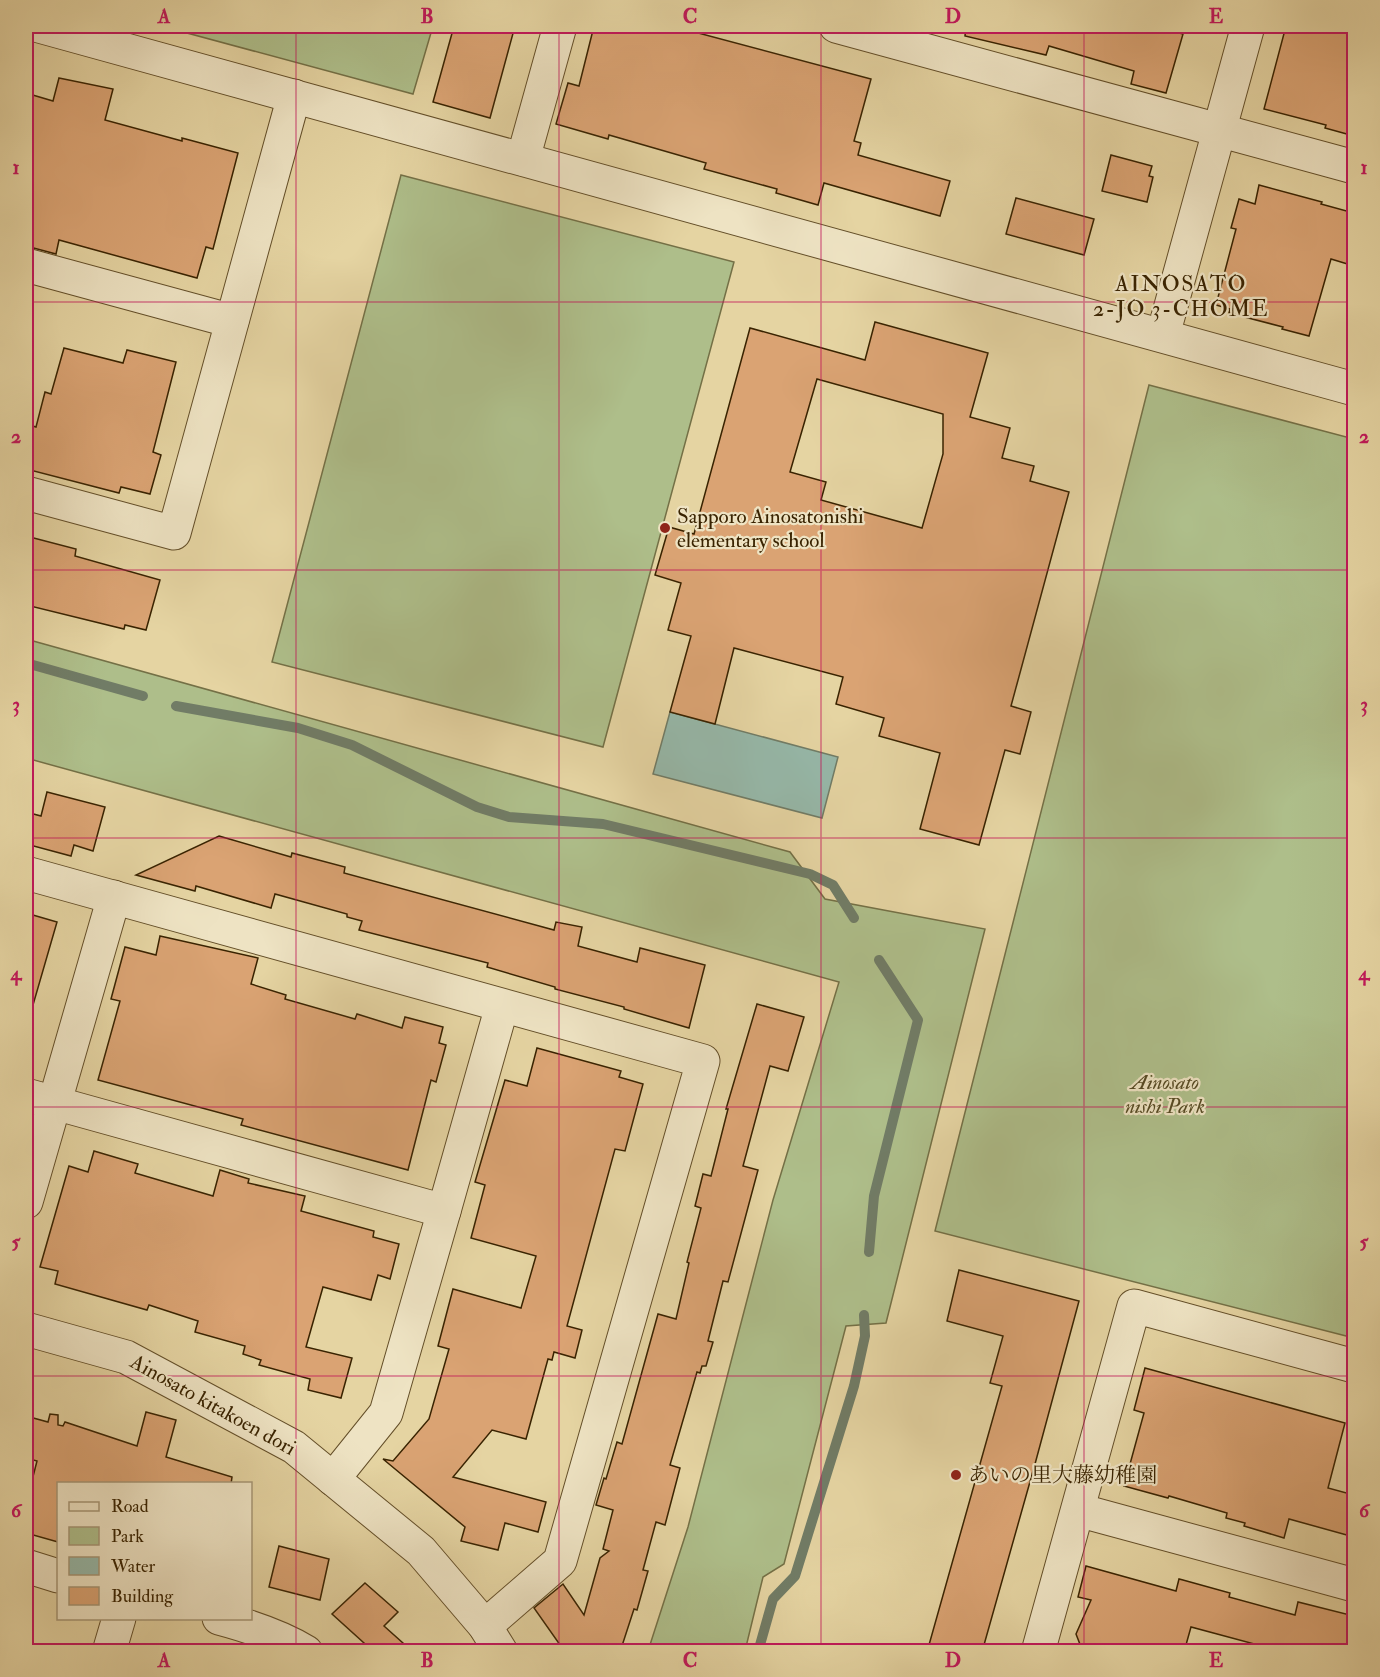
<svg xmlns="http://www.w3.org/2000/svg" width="1380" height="1677" viewBox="0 0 1380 1677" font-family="'IM FELL Double Pica','Noto Serif JP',serif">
	<rect width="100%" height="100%" fill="#e5d4a2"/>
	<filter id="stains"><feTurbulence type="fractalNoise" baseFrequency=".00333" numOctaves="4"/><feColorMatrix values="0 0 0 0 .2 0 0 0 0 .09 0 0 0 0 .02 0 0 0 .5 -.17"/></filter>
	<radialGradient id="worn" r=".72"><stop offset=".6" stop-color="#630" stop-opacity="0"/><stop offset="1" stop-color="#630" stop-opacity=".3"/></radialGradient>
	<g fill="#aebe8a" stroke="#747046" stroke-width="1.5">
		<path d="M161,26h272l-20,68z"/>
		<path d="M401,175l333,87 -131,485 -331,-85z"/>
		<path d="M1149,385l205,54v899l-419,-107z"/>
		<path d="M26,639l764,213 35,47 160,30 -99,394 -40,3 -62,238 -21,13 -18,74h-97l40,-124 85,-327 66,-218 -813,-224z"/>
	</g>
	<path fill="#96b8a9" stroke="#717c66" stroke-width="1.5" d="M670,712l168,45 -16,61 -169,-44z"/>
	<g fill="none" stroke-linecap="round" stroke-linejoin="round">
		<g stroke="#717c66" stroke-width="10">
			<path d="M26,663l117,33"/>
			<path d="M176,706l122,22 54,17 125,62 32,10 94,7 207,50 23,11 21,33"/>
			<path d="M869,1252l5,-56 44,-176 -39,-60"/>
			<path d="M758,1652l15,-53 22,-23 59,-190 11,-50 -1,-21"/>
		</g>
	</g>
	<g fill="#daa373" stroke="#392301" stroke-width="1.5" fill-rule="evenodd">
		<path d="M454,26h61l-25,92 -57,-16z"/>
		<path d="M594,26h78l199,53 -17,62 7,2 -3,12 92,26 -10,35 -116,-33 -6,22 -42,-12 1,-4 -73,-20 2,-6 -97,-28 -1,4 -52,-15 12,-41 11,3z"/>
		<path d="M966,26h188l29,8 -17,59 -35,-9 3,-13 -85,-25 -3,9 -81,-19z"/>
		<path d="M1286,26h68v110l-29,-8 1,-3 -62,-16z"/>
		<path d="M59,78l54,11 -8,31 77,21v-3l56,15 -25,96 -7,-2 -9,31 -138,-38 -3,14 -30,-8v-153l27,8z"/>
		<path d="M1111,155l41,11 -3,10 4,1 -6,25 -45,-11z"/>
		<path d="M1259,185l63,17 -1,2 33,9v53l-23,-7 -22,77 -27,-7 1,-2 -54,-14 1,-4 -14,-4 20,-76 -5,-1 8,-29 16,5z"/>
		<path d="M1016,198l78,21 -10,36 -78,-21z"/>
		<path d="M875,322l113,31 -18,64 40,11 -8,30 32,8 -4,15 39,11 -58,214 20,6 -11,42 -15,-4 -26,95 -59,-16 20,-76 -61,-17 5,-18 -48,-14 7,-27 -109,-29 -19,76 -45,-12 21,-76 -23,-6 13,-47 -26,-8 14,-48 25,7 56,-206 115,32zM817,379l126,35v40l-21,74 -101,-28 5,-18 -36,-10z"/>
		<path d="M64,348l59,15 4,-13 49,12 -23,90 8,3 -11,39 -29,-7 -2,6 -93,-24v-45l10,3 9,-35 6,2z"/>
		<path d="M26,536l50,13 -1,7 85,24 -14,50 -21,-5 -1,4 -98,-24z"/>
		<path d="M47,792l58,15 -12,44 -19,-6 -3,11 -45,-12v-32l15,4z"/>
		<path d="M219,836l72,21 1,-4 53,14 -1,6 210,57 2,-8 26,5 -4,19 59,16 3,-14 65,17 -16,63 -65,-19v-2l-69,-18v-2l-68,-20 1,-4 -129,-33 3,-9 -15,-4v-3l-72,-20 -4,14 -75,-22 -1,5 -59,-16z"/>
		<path d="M26,913l31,9 -24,83 -7,-1z"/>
		<path d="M160,936l98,22 -7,26 35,11 -1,4 70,20 2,-5 45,14 3,-11 38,10 -4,16 7,2 -10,37 -5,-2 -23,90 -167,-45 2,-6 -145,-39 22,-79 -9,-2 14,-52 31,8z"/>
		<path d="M757,1004l47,13 -16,54 -18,-5 -27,100 15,4 -30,112 -5,-1 -15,60 5,1 -7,24h-4l-2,7 -3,-1 -27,93 10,3 -15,57 -9,-3 -13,48 5,1 -11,39 -3,-1 -14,43h-55l-31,-44 29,-24 21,31 16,-57 9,-7 -6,-2 10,-39 -17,-5 8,-27 2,1 11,-37 5,2 36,-130 18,5 13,-56 -2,-1 14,-54 -6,-2 8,-32 8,2 17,-67h-2z"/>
		<path d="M537,1048l84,23 -2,6 24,7 -18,67 -10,-2 -48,177 15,4 -7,28 -21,-6 -2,8 -4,-1 -22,80 -34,-9 -39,47 93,25 -8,30 -33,-9 -7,27 -37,-9 4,-14 -82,-68 10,2 36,-42 20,-70 -11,-3 15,-57 68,19 15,-52 -65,-18 14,-53 -10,-3 30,-102 22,6z"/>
		<path d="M94,1151l44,13 -3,9 78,23 7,-26 29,9 -1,4 57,13 -4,15 73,20 -1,6 26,7 -9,35 -12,-4 -7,25 -48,-13 -17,60 46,11 -11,40 -33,-8 2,-11 -51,-14 2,-5 -18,-6 2,-8 -50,-14 3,-11 -49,-16 -2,5 -92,-26 3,-13 -18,-4 29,-101 19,6z"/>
		<path d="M959,1270l120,31 -44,163 -53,188h-55l75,-266 -12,-3 13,-47 -56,-15z"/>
		<path d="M1145,1368l200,55 -17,65 26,7v42l-65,-18 -5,19 -40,-12 1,-3 -19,-5 1,-5 -58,-17 -1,2 -44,-12 20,-73 -10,-3z"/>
		<path d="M146,1412l30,8 -10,37 66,20 -1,7h-173v58l-32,-9v-29l11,-43 -11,-3v-42l22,6 2,-8 8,1v10l5,1 2,-4 72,24z"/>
		<path d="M279,1546l50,13 -9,41 -51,-13z"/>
		<path d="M1086,1566l90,25 3,-12 4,1 47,13 -1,4 66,18 3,-13 56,14v36h-70l-93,-25 -7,25h-101l-7,-18 15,-34 -13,-3z"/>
		<path d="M365,1583l33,29 -14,14 29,26h-39l-42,-38z"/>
	</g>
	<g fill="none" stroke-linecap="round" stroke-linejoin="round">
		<defs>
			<g id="minor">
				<path d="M39,26l1315,363"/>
				<path d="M836,26l518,141"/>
				<path d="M523,159l37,-133"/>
				<path d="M26,265l206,56"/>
				<path d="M1163,335l85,-309"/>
				<path d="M26,493l148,40 120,-437"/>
				<path d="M26,873l677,188 -143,500 -75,65"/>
				<path d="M26,1095l418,116 58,-205"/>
				<path d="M26,1202l88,-305"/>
				<path d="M26,1329l100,28 168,90 127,104 64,75 16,26"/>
				<path d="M333,1479l53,-66 58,-202"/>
				<path d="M1078,1510l276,75"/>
				<path d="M26,1566l32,10"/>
				<path d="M219,1618c30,8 61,18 87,34"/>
				<path d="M109,1652l10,-34"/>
				<path d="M1038,1652l96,-346 220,60"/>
			</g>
		</defs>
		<use href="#minor" stroke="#644f29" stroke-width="35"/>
		<use href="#minor" stroke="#eee3c3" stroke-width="33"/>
	</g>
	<path fill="none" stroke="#c2185b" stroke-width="1.5" stroke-opacity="0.55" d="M296,26v1626M559,26v1626M821,26v1626M1084,26v1626M26,302h1328M26,570h1328M26,838h1328M26,1107h1328M26,1376h1328"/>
	<g fill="#8f2418" stroke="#eee3c3" stroke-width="2">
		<circle cx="665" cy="528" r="6"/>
		<circle cx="956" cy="1475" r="6"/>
	</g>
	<g text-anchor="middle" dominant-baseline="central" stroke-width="4.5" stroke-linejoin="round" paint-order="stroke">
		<g font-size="21" fill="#392301" stroke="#eee3c3" text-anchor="start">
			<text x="677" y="516">Sapporo Ainosatonishi<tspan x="677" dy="24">elementary school</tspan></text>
			<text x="968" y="1475">あいの里大藤幼稚園</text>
		</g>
		<g font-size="21" font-style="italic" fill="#564a23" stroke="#eee3c3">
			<text x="1165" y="1082">Ainosato<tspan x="1165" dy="24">nishi Park</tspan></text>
		</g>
		<g font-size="21" fill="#392301" stroke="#eee3c3">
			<text transform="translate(213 1405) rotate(29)">Ainosato kitakoen dori</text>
		</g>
		<g font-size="22" letter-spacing="1.5" fill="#392301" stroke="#eee3c3">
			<text x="1181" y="284">AINOSATO<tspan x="1181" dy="25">2-JO 3-CHOME</tspan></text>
		</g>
	</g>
	<rect width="1380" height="1677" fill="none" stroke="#e5d4a2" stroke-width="66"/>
	<rect x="57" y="1482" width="195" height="138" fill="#eee3c3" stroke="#a69675" stroke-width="1.5"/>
	<rect x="69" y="1502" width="30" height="9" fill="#eee3c3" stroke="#a69675" stroke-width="1.5"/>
	<text x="111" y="1512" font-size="18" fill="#392301">Road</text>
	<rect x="69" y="1527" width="30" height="18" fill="#aebe8a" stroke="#a69675" stroke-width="1.5"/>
	<text x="111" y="1542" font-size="18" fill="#392301">Park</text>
	<rect x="69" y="1557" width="30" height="18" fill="#96b8a9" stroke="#a69675" stroke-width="1.5"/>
	<text x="111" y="1572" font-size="18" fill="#392301">Water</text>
	<rect x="69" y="1587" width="30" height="18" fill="#daa373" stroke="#a69675" stroke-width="1.5"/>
	<text x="111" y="1602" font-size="18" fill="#392301">Building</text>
	<rect x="33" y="33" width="1314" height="1611" fill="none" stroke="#c2185b" stroke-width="2"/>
	<g font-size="20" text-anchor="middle" font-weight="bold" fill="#c2185b">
		<text x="164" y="23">A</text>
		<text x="427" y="23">B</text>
		<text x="690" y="23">C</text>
		<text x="953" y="23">D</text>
		<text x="1216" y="23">E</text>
		<text x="16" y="174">1</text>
		<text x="1364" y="174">1</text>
		<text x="16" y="443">2</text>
		<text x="1364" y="443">2</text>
		<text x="16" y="711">3</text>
		<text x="1364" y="711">3</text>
		<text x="16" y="980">4</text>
		<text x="1364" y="980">4</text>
		<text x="16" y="1248">5</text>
		<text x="1364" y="1248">5</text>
		<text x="16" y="1517">6</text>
		<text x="1364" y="1517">6</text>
		<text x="164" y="1667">A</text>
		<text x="427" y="1667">B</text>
		<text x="690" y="1667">C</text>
		<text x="953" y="1667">D</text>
		<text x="1216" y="1667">E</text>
	</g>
	<rect width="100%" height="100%" filter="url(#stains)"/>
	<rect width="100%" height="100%" fill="url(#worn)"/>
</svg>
